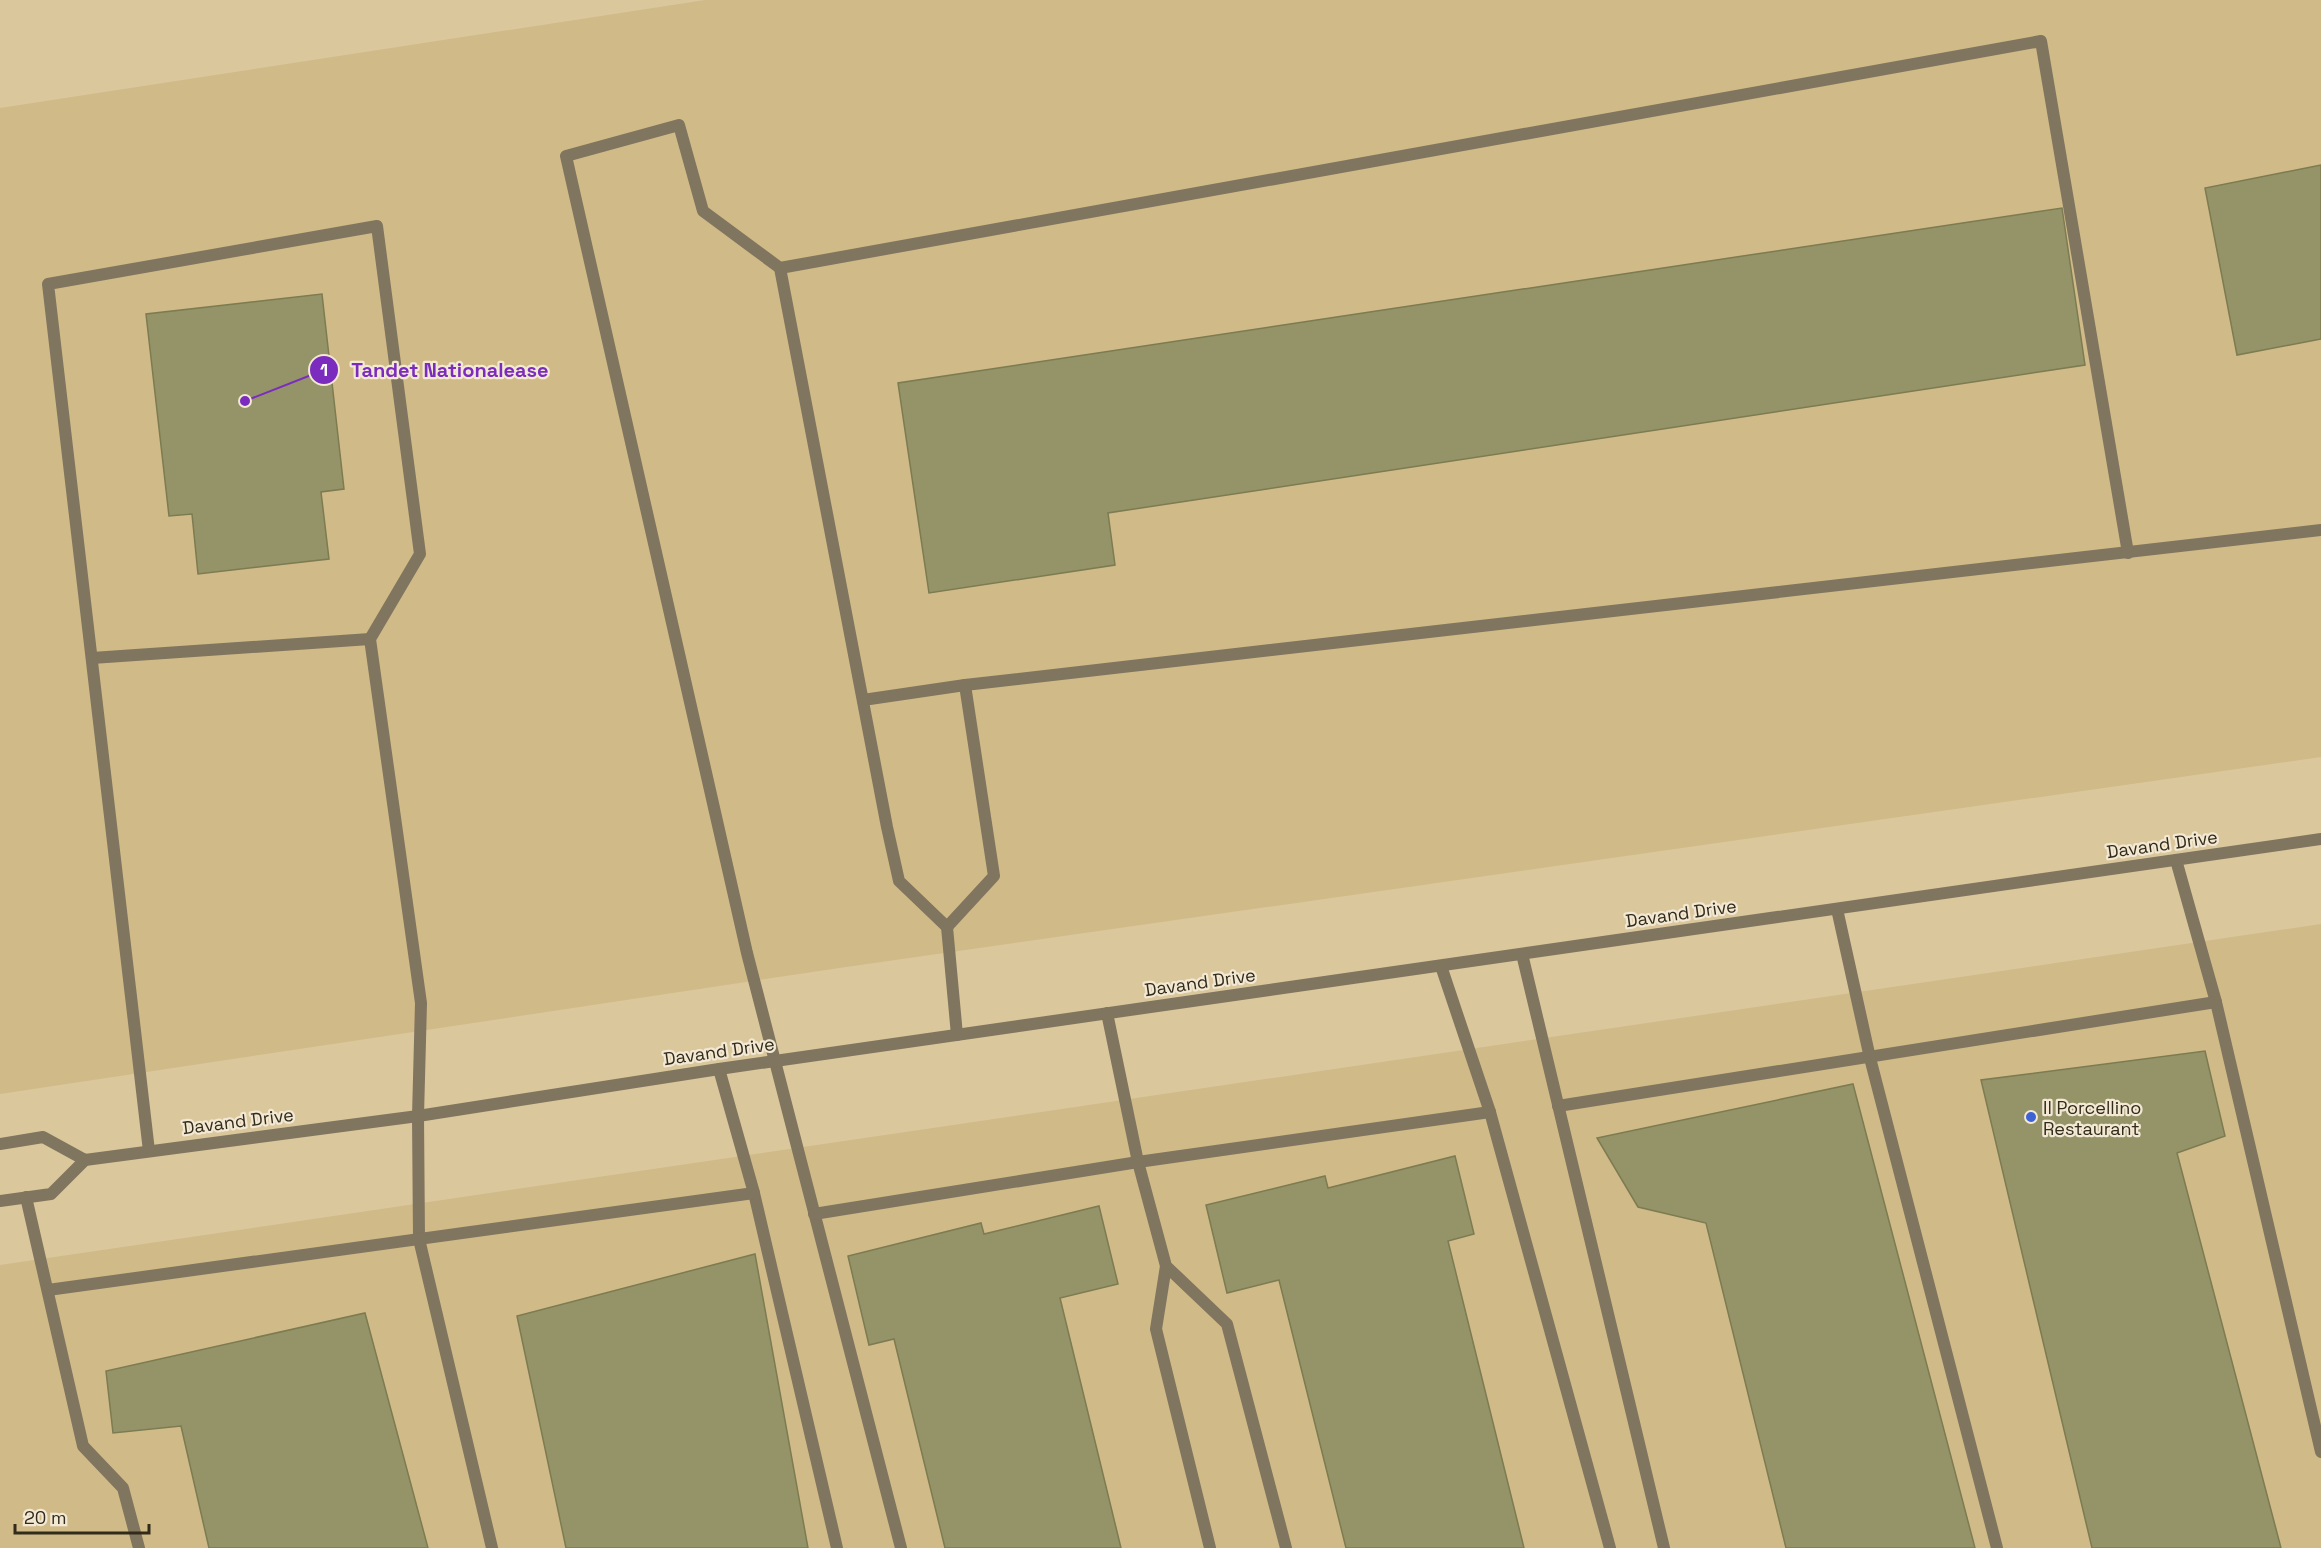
<svg xmlns="http://www.w3.org/2000/svg" width="2321" height="1548" viewBox="0 0 2321 1548" font-family="'Space Grotesk',sans-serif">
	<rect width="100%" height="100%" fill="#dac79c"/>
	<g fill="#d0ba88">
		<path d="M705,0h1616v757l-1475,210 -846,127v-986z"/>
		<path d="M2321,924v624h-2321v-283z"/>
	</g>
	<g fill="#959368" stroke="#7d7b51" stroke-width="1.5">
		<path d="M2321,165v174l-84,16 -32,-167z"/>
		<path d="M2062,208l23,157 -977,148 7,52 -186,28 -31,-210z"/>
		<path d="M322,294l22,195 -23,3 8,67 -131,15 -6,-60 -23,2 -23,-202z"/>
		<path d="M2205,1051l20,85 -48,17 104,395h-189l-111,-468z"/>
		<path d="M1853,1084l122,464h-189l-80,-325 -68,-16 -41,-69z"/>
		<path d="M1455,1156l19,78 -26,7 76,307h-178l-67,-268 -52,13 -21,-88 119,-29 3,12z"/>
		<path d="M1099,1206l19,78 -58,14 61,250h-176l-51,-209 -25,6 -21,-89 133,-33 3,11z"/>
		<path d="M755,1254l53,294h-242l-49,-232z"/>
		<path d="M365,1313l63,235h-219l-28,-122 -68,7 -7,-62z"/>
	</g>
	<g fill="none" stroke-linecap="round" stroke-linejoin="round">
		<g stroke="#80755e" stroke-width="12">
			<path d="M780,268l-77,-57 -24,-86 -113,31 181,797 154,595"/>
			<path d="M92,658l278,-19"/>
			<path d="M863,700l102,-15 1356,-155"/>
			<path d="M2176,860l40,142 105,450"/>
			<path d="M1837,909l33,149 127,490"/>
			<path d="M947,927l47,-51 -29,-191"/>
			<path d="M1522,954l142,594"/>
			<path d="M1441,966l49,146 120,436"/>
			<path d="M1107,1013l31,149 28,104 61,58 59,224"/>
			<path d="M957,1035l-10,-108 -48,-46 -12,-54 -107,-559 1261,-227 87,512"/>
			<path d="M719,1069l35,124 83,355"/>
			<path d="M1558,1106l658,-104"/>
			<path d="M149,1151l-101,-867 329,-58 43,328 -50,85 51,364 -3,113 1,123 73,309"/>
			<path d="M26,1197l57,249 40,42 16,60"/>
			<path d="M814,1214l324,-52 352,-50"/>
			<path d="M1166,1266l-10,63 54,219"/>
			<path d="M48,1290l706,-97"/>
		</g>
		<g stroke="#80755e" stroke-width="12">
			<path d="M0,1144l43,-7 42,23 333,-44 301,-47 1602,-230"/>
			<path d="M0,1201l51,-7 34,-34"/>
		</g>
	</g>
	<circle fill="#3d63d5" stroke="#f2e8d3" stroke-width="2" cx="2031" cy="1117" r="6"/>
	<g text-anchor="middle" dominant-baseline="central" stroke-width="4.5" stroke-linejoin="round" paint-order="stroke">
		<g font-size="18" fill="#322b1a" stroke="#f2e8d3">
			<text transform="translate(2162 844) rotate(-8)">Davand Drive</text>
			<text transform="translate(1681 913) rotate(-8)">Davand Drive</text>
			<text transform="translate(1200 982) rotate(-8)">Davand Drive</text>
			<text transform="translate(719 1051) rotate(-8)">Davand Drive</text>
			<text transform="translate(238 1121) rotate(-7)">Davand Drive</text>
		</g>
		<g font-size="18" fill="#322b1a" stroke="#f2e8d3" text-anchor="start">
			<text x="2043" y="1107">Il Porcellino<tspan x="2043" dy="21">Restaurant</tspan></text>
		</g>
	</g>
	<path fill="none" stroke="#7b2cbf" stroke-width="2" d="M245 401L324 370"/>
	<g fill="#7b2cbf" stroke="#f2e8d3" stroke-width="2">
		<circle cx="245" cy="401" r="6"/>
		<circle cx="324" cy="370" r="15"/>
	</g>
	<g font-size="18" text-anchor="middle" font-weight="bold" fill="#fff">
		<text x="324" y="376">1</text>
	</g>
	<g font-size="20" text-anchor="middle" font-weight="bold" fill="#7b2cbf" stroke="#f2e8d3" stroke-width="4.5" stroke-linejoin="round" paint-order="stroke">
		<text x="450" y="377">Tandet Nationalease</text>
	</g>
	<path d="M15 1524v9h134v-9" fill="none" stroke="#322b1a" stroke-width="3"/>
	<text x="24" y="1524" font-size="18" fill="#322b1a" stroke="#f2e8d3" stroke-width="4.5" paint-order="stroke">20 m</text>
</svg>
